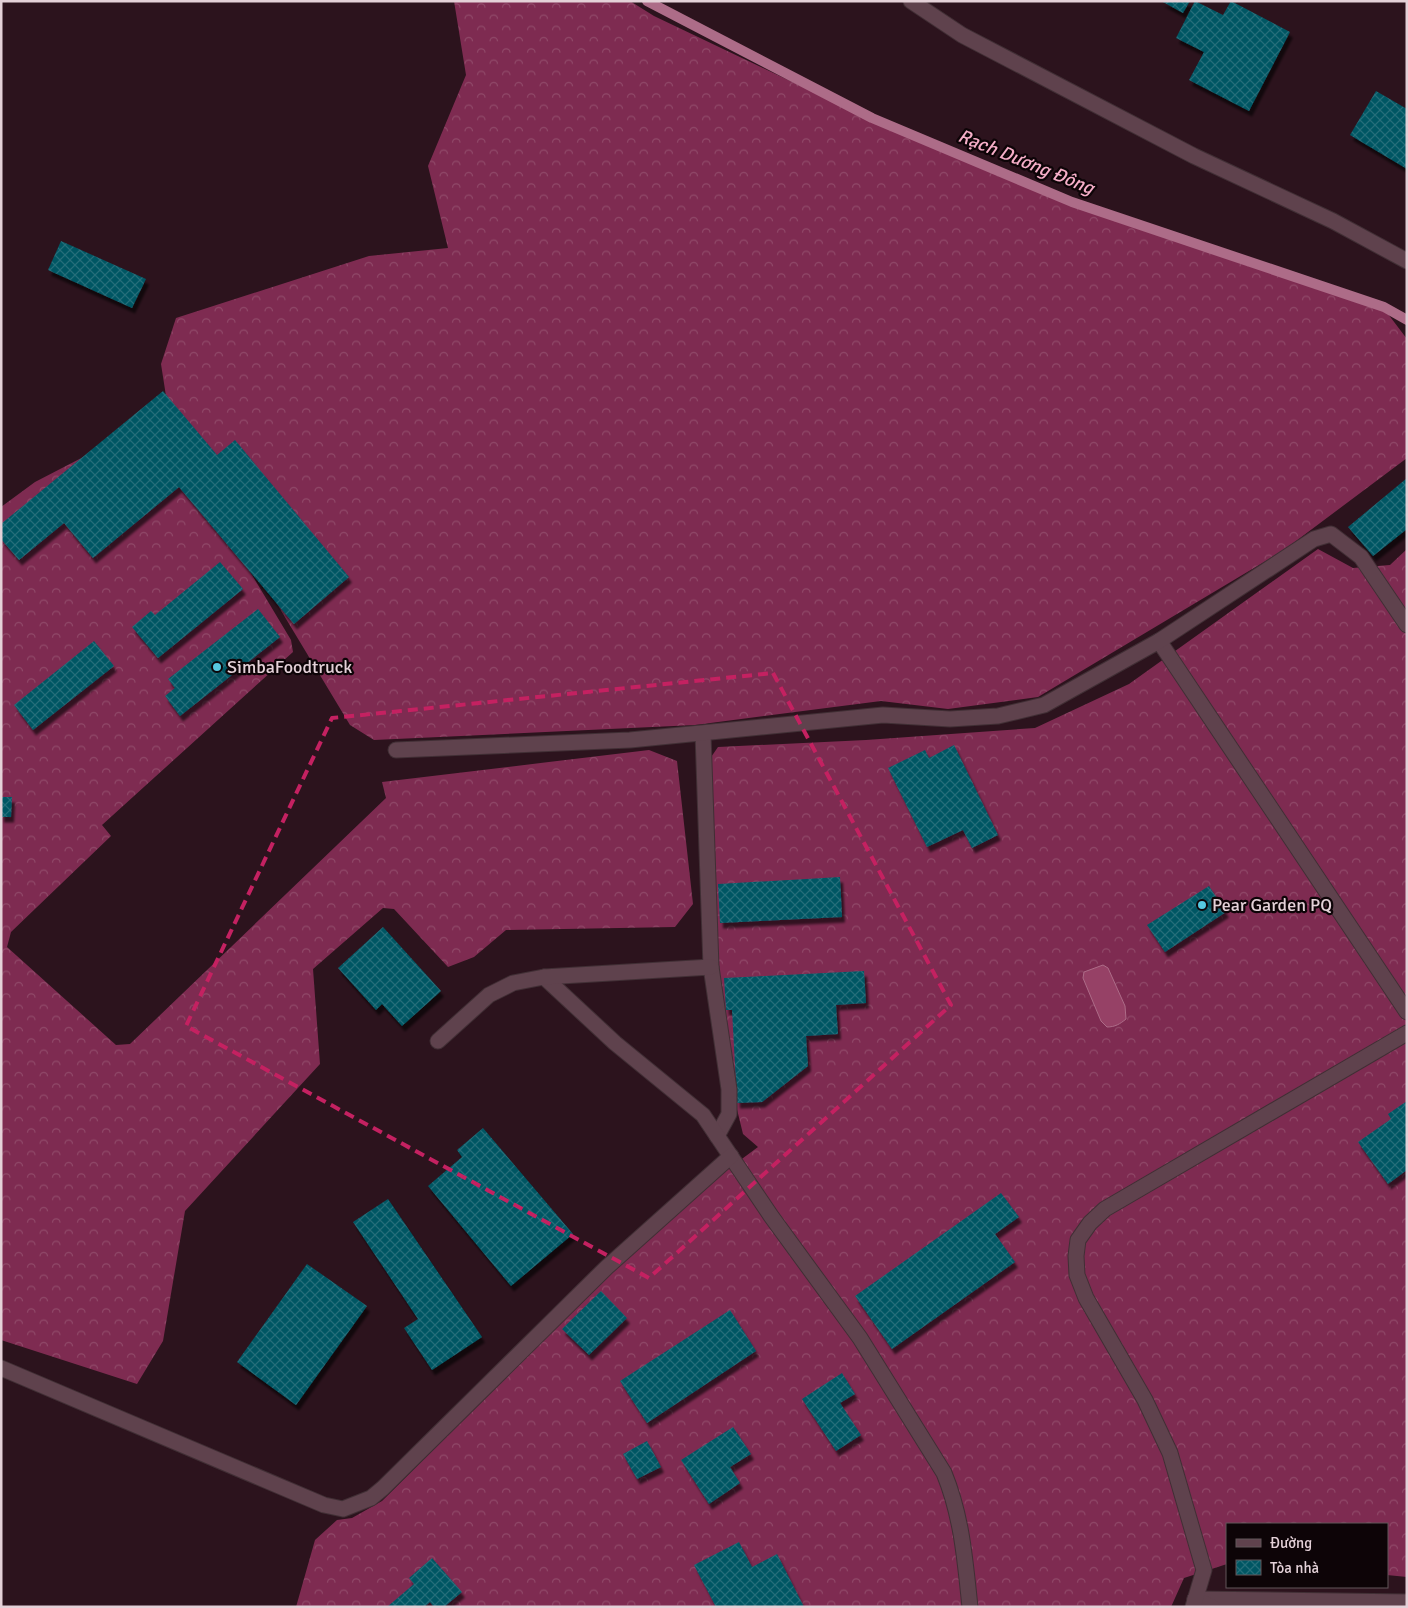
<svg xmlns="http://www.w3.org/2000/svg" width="1408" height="1608" viewBox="0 0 1408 1608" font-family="Signika,sans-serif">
	<defs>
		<pattern id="forest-crowns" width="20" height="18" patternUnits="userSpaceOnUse" patternTransform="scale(1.25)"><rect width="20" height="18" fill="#7e2b51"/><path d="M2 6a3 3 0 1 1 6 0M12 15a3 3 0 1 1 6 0" fill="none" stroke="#904969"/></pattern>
		<pattern id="building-cross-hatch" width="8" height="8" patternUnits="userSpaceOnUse" patternTransform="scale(1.25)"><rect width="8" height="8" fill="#005663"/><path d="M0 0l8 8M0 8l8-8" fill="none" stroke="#256d79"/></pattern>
		<filter id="shadow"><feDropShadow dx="3" dy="5.5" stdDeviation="1" flood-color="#0009"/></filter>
	</defs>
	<rect width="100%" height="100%" fill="#2c131d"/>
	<g fill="url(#forest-crowns)">
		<path d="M454,1h176l24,15 220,105 200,84 311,105 22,29v119l-123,92 -246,147 -90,12 -67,-8 -186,24 -321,15 -24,-15 -179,-297 -10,-64 15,-46 193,-62 79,-8 -20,-82 38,-91z"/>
		<path d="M149,423l18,10 124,207 2,12 -191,173 9,11 -100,96 -4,15 109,98 14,-1 256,-246 -4,-16 267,-32 28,11 16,143 -18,23 -169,3 -32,27 -26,10 -54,-58 -11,-1 -70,61 7,95 -135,147 -22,130 -26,43 -136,-44v-833l34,-25z"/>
		<path d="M1318,549l35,19 37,-3 17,-16v1028l-20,-2v-51h-160v40l-43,14 -13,29h-875l19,-67 22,-20 15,-2 30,-17 159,-158 65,-70 121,-103 31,-23 -15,-13 -11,-45 -19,-166 -6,-160 11,-16 148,-7 169,-12 94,-44z"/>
	</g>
	<path fill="#964166" stroke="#ad6c88" d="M1103,965l5,3 17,38 1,13c-6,5 -11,8 -19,8l-6,-6 -18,-43 1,-6z"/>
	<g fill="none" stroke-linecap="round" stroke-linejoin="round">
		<path stroke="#ad6c88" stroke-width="10" d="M647,1l225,117 200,84 312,105 23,13"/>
	</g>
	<g fill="url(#building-cross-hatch)" filter="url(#shadow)">
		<path d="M1161,1h29l-7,12z"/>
		<path d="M1195,1l28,14 8,-14 59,31 -41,79 -60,-31 15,-28 -28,-14z"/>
		<path d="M1376,91l31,18v60l-57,-34z"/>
		<path d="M61,241l85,38 -14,29 -84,-38z"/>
		<path d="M163,391l54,64 18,-15 114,137 -55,47 -115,-137 -86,71 -29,-35 -45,37 -18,-21v-15z"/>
		<path d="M1407,478v51l-34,27 -25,-29z"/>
		<path d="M220,562l23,27 -85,69 -26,-31 19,-16 4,4z"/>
		<path d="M258,609l22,28 -100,79 -15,-20 10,-8 -7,-9z"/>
		<path d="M94,641l20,25 -81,64 -19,-25z"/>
		<path d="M954,745l44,90 -26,13 -9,-18 -36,17 -39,-79 37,-18 4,8z"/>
		<path d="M1,797h11l-1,20h-10z"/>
		<path d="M840,877l2,40 -122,6 -2,-39z"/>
		<path d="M1209,886l17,26 -61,40 -18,-27z"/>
		<path d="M383,927l58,64 -39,35 -20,-22 -6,6 -38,-42z"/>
		<path d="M864,971l2,32 -30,2 2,29 -32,2 2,30 -46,36 -25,1 -5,-93h-6l-2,-32z"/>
		<path d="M1407,1101v69l-19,14 -30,-42 33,-23 -3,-5z"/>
		<path d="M483,1128l90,106 -62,52 -83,-100 34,-29 -5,-7z"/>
		<path d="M1001,1193l18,24 -24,17 20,28 -123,87 -37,-53z"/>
		<path d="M388,1199l94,138 -50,33 -28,-42 14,-9 -65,-97z"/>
		<path d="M307,1264l60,42 -71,99 -59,-43z"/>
		<path d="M601,1291l26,27 -38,37 -27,-26z"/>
		<path d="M730,1310l26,41 -109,72 -27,-42z"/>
		<path d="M842,1373l13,21 -15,9 21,32 -25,16 -34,-52z"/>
		<path d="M733,1427l18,27 -21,13 10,16 -31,21 -28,-44z"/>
		<path d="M647,1441l14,26 -24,12 -14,-25z"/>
		<path d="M739,1542l13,25 25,-13 27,53h-88l-22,-42z"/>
		<path d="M432,1558l30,34 -18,15h-10l-4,-5 -6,5h-37l27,-23 -5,-6z"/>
	</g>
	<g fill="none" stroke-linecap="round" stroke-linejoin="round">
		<defs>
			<path id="lane" d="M1195,1599l212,3"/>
			<g id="street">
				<path d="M911,1l51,34 232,121 139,65 74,40"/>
				<path d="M1159,641l248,371"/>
				<path d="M703,734l8,233 18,122v25l-12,22"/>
				<path d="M396,750l234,-10 253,-25 67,4 48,-3 46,-11 115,-64 155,-102 17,-5 30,23 46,68"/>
				<path d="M544,977l71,66 88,72 68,101 89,122 84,135c18,44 21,87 26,134"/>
				<path d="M438,1041l51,-46 24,-12 31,-6 167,-10"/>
				<path d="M1,1368l323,137 19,4 28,-11 12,-10 224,-221 124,-111"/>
				<path d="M1195,1599l17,8"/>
				<path d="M1193,1607l11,-37 -34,-117 -25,-53 -59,-102 -9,-23 -1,-19 2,-16 12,-17 15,-14 302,-176"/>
			</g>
		</defs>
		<use href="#lane" stroke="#412f35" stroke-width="17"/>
		<use href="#street" stroke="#412f35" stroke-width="17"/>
		<use href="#lane" stroke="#5f424d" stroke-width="15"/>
		<use href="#street" stroke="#5f424d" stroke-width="15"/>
	</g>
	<path fill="none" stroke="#c42161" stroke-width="4" stroke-dasharray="10 6" stroke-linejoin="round" d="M773,673l178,332 -302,273 -463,-252 146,-308z"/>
	<g fill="#56c9e0" stroke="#0d0407" stroke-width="2">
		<circle cx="217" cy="667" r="5"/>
		<circle cx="1202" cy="905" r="5"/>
	</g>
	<g text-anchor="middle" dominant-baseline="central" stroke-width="4.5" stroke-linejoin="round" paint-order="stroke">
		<g font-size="18" fill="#e4d1d8" stroke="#0d0407" text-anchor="start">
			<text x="227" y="667">SimbaFoodtruck</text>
			<text x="1212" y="905">Pear Garden PQ</text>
		</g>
		<g font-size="19" font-style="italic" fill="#f6aec8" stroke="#0d0407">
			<text transform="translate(1026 162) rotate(22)">Rạch Dương Đông</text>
		</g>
	</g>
	<rect width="1408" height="1608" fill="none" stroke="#e4d1d8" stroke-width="5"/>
	<rect x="1226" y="1523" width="162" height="65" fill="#0d0407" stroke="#63565b"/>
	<rect x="1236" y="1539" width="25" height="8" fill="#5f424d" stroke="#63565b"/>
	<text x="1270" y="1548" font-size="15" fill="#e4d1d8">Đường</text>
	<rect x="1236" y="1560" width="25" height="15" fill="url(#building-cross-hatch)" stroke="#63565b"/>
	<text x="1270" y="1573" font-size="15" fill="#e4d1d8">Tòa nhà</text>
</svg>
